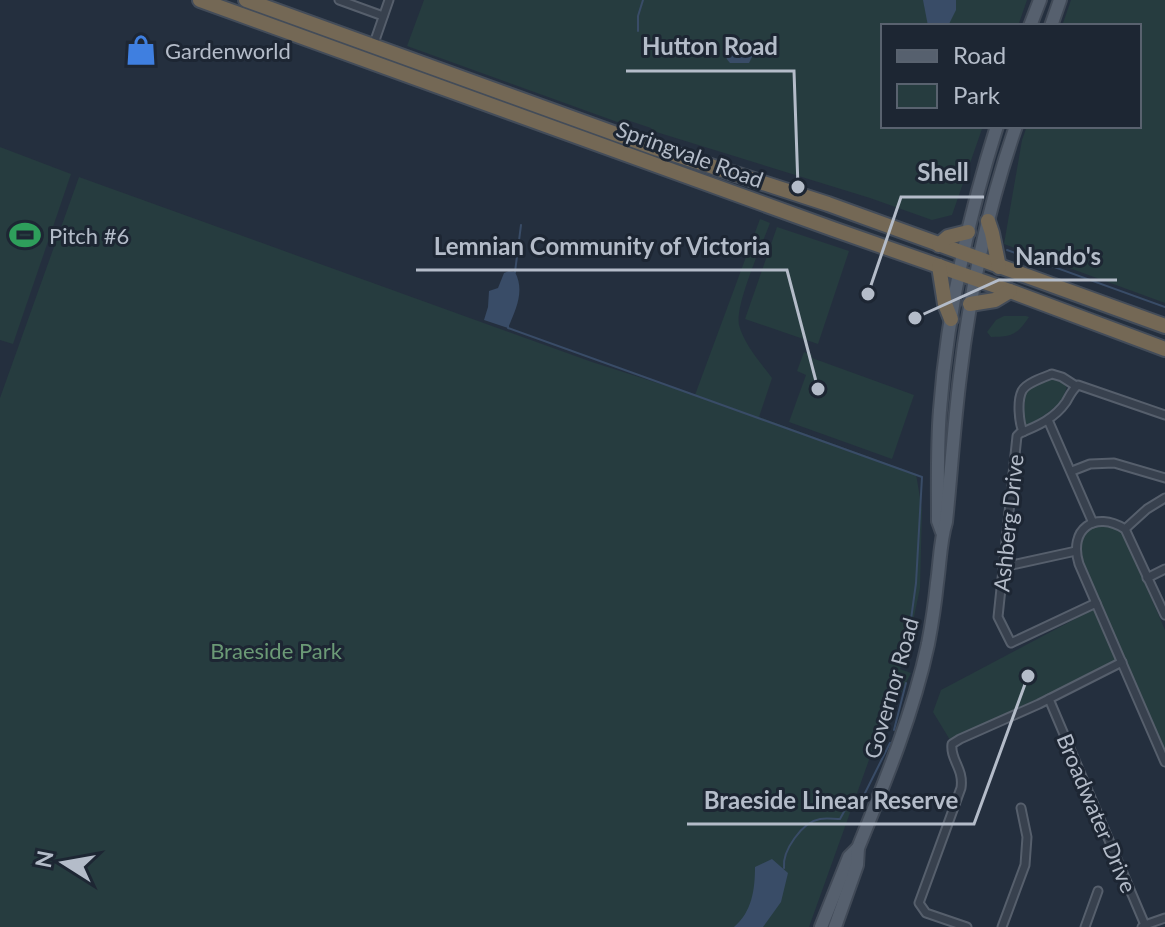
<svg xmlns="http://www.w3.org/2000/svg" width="1165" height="927" viewBox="0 0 1165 927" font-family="Lato,sans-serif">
	<rect width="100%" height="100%" fill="#242f3e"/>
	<g fill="#263c3f">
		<path d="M424,0h603l-9,26h-135v100h100l-31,89 -20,5 -62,-22 -217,-67 -2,-3 -24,-8 -7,3 -213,-77z"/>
		<path d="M1071,0h94v303l-161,-59 18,-104 5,-14h112v-100h-77z"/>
		<path d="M0,147l71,27 -58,170 -13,-4z"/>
		<path d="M79,177l513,185 103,33 65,-176 10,4c-8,22 -35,81 -31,102 5,19 21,37 33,53l-13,39 157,57 6,36 -2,78 -11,53 -9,28 11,4 -37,73 -65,181h-809v-529z"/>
		<path d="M777,227l72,24 -31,93 -73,-25z"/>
		<path d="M1004,316h22l3,1c-12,18 -17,20 -38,20l-4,-5 9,-12z"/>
		<path d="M804,352l8,3v3l102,37 -22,64 -103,-37 17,-47 -9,-4z"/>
		<path d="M1051,377l16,6c-1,22 -25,34 -43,44l-1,-8 2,-17h-2l1,-12 26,-10 -1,-2z"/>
		<path d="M1109,524l15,11 41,95v127l-82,-191 -4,-26 11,-13z"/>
		<path d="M1094,609l24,52 -168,79 -17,-28 8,-22z"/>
	</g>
	<g fill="#394c67">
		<path d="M923,0h33v10l-8,16h-20z"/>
		<path d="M733,38l17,3 3,14 -4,8h-19c-8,-8 -6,-19 3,-25z"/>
		<path d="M509,271l6,1c10,19 1,37 -7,56l-24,-8 4,-13 1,-16 9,-3 6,-15z"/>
		<path d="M772,859l16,14 -7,29 -18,25h-29c18,-15 21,-38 21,-60z"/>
	</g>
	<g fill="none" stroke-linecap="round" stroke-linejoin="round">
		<g stroke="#394c67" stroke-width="2">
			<path d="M638,31v-15l5,-16"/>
			<path d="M1007,250l158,57"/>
			<path d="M515,272l6,-47"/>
			<path d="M508,326v2l414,149 -6,106 -8,58"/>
			<path d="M894,730l12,-47"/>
			<path d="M865,793l25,-50"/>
			<path d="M784,868c-2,-17 18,-46 36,-49 6,-1 14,0 20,0l6,-11"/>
		</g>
		<defs>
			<g id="street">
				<path d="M339,0l44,16"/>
				<path d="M373,46l16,-46"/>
				<path d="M1048,420l45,103"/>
				<path d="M1023,432c-4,-10 -6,-31 -1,-41 4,-8 22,-14 30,-17l10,3 14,9"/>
				<path d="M1072,471l18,-7 24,-1 51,15"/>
				<path d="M1125,529l22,-20 18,-11"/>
				<path d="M1003,567l73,-16"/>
				<path d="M1147,578l18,-9"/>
				<path d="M1096,603l-85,40 -13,-26 19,-181 3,-3c18,-7 35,-15 46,-31 4,-7 6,-12 12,-17l87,30"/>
				<path d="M1165,615l-40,-86c-30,-19 -57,0 -46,35l86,198"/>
				<path d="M1049,699l96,226 -3,2"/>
				<path d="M1145,925l20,-7"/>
				<path d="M967,927l-41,-14 -7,-10 42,-115c3,-20 -11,-28 -9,-44l8,-5 79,-35 83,-42"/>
				<path d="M1002,927l23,-62 2,-28 -6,-29"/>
				<path d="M1085,927l13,-36"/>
			</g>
			<g id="primary">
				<path d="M1030,26l10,-26"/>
				<path d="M1051,26l9,-26"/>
				<path d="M942,532l-4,-11c0,-37 -1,-74 2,-111 7,-96 28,-192 57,-284"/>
				<path d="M821,927l28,-70 9,-9c27,-66 55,-134 70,-204 4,-21 7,-41 9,-61 3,-21 3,-42 9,-61 5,-49 8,-98 14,-146 10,-85 28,-169 56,-250"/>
				<path d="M835,927l22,-62 1,-17"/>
			</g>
			<g id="highway">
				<path d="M200,0l633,229 177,62 155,58"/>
				<path d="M246,0l406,147 176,57 337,122"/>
				<path d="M988,221l4,12 7,34"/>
				<path d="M939,245l9,-8 20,-5"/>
				<path d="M939,266l6,38 6,15"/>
				<path d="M970,304l25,-4 15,-9"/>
			</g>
		</defs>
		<use href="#street" stroke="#565f6c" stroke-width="11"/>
		<use href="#primary" stroke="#414a57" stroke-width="16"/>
		<use href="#highway" stroke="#434c59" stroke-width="18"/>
		<use href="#street" stroke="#38414e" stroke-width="7"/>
		<use href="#primary" stroke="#56606e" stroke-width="12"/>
		<use href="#highway" stroke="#746855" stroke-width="14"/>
	</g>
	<defs>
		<symbol id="shop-bare" viewBox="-9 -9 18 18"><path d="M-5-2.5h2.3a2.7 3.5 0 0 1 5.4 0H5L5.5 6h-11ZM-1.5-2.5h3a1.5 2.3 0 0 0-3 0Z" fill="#3f7fe0" stroke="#1d2633" stroke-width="2.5" paint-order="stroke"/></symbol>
		<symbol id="stadium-bare" viewBox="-9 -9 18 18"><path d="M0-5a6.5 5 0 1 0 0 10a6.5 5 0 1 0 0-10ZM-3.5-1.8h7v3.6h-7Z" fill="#2e9e5b" stroke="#1d2633" stroke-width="2.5" paint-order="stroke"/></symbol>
	</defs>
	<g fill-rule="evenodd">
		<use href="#shop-bare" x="119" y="28" width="44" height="44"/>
		<use href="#stadium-bare" x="3" y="213" width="44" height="44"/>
	</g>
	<g text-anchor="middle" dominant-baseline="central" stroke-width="6" stroke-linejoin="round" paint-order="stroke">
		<g font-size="22" fill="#b4bcc9" stroke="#1d2633" text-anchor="start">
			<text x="165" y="50">Gardenworld</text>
			<text x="49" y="235">Pitch #6</text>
		</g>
		<g font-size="22" fill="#b4bcc9" stroke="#1d2633">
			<text transform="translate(690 154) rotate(20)">Springvale Road</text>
			<text transform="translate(1008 523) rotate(-84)">Ashberg Drive</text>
			<text transform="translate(891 688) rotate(-74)">Governor Road</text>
			<text transform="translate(1097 813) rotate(67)">Broadwater Drive</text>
		</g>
		<g font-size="22" fill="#6b9a76" stroke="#1d2633">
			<text x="276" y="650">Braeside Park</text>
		</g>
	</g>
	<path fill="none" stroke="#b4bcc9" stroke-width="3" d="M798 187L794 71H626M868 294L901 197H984M818 389L787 270H416M915 318L999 280H1117M1028 676L974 824H687"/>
	<g fill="#b4bcc9" stroke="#1d2633" stroke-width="3">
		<circle cx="798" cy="187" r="8"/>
		<circle cx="868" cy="294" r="8"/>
		<circle cx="818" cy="389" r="8"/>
		<circle cx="915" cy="318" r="8"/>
		<circle cx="1028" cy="676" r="8"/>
	</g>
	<g font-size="24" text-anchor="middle" font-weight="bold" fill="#b4bcc9" stroke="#1d2633" stroke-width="6" stroke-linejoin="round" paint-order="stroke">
		<text x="710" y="55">Hutton Road</text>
		<text x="943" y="181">Shell</text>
		<text x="602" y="255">Lemnian Community of Victoria</text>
		<text x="1058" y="265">Nando's</text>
		<text x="831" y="809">Braeside Linear Reserve</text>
	</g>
	<rect x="881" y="24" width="260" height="104" fill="#1d2633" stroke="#59626f" stroke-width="2"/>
	<rect x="897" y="50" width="40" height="12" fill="#56606e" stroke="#59626f" stroke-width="2"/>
	<text x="953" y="64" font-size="24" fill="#b4bcc9">Road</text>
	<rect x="897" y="84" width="40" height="24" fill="#263c3f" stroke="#59626f" stroke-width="2"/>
	<text x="953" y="104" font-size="24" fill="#b4bcc9">Park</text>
	<g transform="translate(64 863) rotate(281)" stroke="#1d2633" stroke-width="6" paint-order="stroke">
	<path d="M0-6L14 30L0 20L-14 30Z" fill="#b4bcc9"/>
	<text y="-12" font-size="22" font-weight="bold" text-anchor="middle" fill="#b4bcc9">N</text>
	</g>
</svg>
